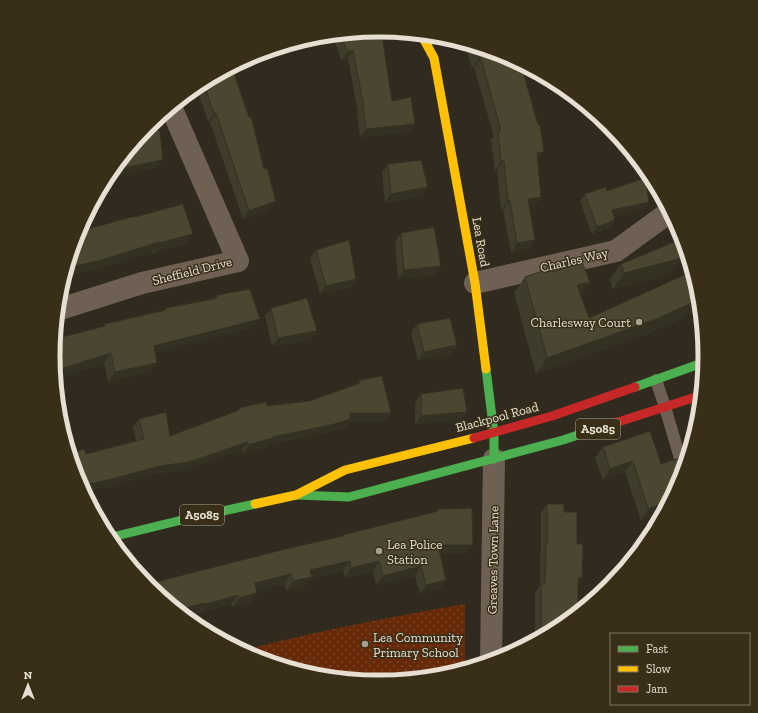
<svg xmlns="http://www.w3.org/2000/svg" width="758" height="713" viewBox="0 0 758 713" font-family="'Zilla Slab',serif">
	<defs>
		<pattern id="grass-dots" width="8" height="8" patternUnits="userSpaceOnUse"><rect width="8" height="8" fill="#672a08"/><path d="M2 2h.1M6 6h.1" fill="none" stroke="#7d482b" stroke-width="1.8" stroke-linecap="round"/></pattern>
	</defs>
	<rect width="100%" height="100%" fill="#312b1f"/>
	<path fill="url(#grass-dots)" d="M465,604v66l-23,7 -63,6 -64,-6 -61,-19 -14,-7c74,-19 149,-34 225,-47z"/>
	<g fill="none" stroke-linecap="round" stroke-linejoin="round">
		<path stroke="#6e6153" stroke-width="12" d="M656,380l9,27 15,51"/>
		<g stroke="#6e6153" stroke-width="22">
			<path d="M475,283l141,-32 48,-35"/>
			<path d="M57,310l85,-27 96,-22 -67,-154"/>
			<path d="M491,662l3,-203"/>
		</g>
		<g stroke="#4caf50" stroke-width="9">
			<path d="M486,369l8,64v26"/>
			<path d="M635,387l70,-25"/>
			<path d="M297,495l52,2 214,-57 27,-9"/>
			<path d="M108,538l78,-19 69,-15"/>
		</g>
		<g stroke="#ffc107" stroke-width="9">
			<path d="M421,34l13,24 41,225 11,86"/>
			<path d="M255,504l41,-9 49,-25 129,-32"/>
		</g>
		<g stroke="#c62828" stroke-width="9">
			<path d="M590,431l112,-36"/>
			<path d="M474,438l78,-22 83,-29"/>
		</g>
	</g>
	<g fill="#403c2b">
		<path d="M379,30l13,71 17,31 -49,5 -3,-22 1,-2 -10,-55 -7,2 -8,-25z"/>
		<path d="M464,43l40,12 34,105 3,37 -7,10h-4l-1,43 -18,3 -8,-43h-2l-4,-40 -2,1 -4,-31 3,-3 -20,-70 -2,1z"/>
		<path d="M232,67l38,143 -27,9 -33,-97h-2l-12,-36z"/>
		<path d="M388,164l40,23 -6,9 -37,7 -3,-31z"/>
		<path d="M607,191l42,11 -5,7 -30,6 1,5 -4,7 -19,7 -12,-33 5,-7z"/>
		<path d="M135,217l50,27 -33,10v-2l-57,18 -11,-40z"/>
		<path d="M401,233l40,33 -6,9 -37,3 -3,-36z"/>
		<path d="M316,250l40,29 -6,9 -30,6 -10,-36z"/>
		<path d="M621,264l50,10 -58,15 -3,-10z"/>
		<path d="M553,272l37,10 -9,13 8,23 110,-25 2,14 -3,3 -50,24 -112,40 -22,-81 11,-16z"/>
		<path d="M217,295l36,33 -98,25 -5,19 -42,10 -4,-19 -49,16 -3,-23 2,-17 49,-12 2,-3 59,-14 2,-2 48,-9z"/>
		<path d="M271,308l40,32 -39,6 -7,-30z"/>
		<path d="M417,324l40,21 -6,9 -33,6 -7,-27z"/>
		<path d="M360,380l26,41 -36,1 -5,6 -20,5 -57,12 -1,2 -24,6 -1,-3 -58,20 -30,4 -48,14 -20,-34 50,-13 -3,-14 6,-8 31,17 67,-25 2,-3 70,-7 48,-16z"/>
		<path d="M421,394l46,18 -6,8 -46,4v-21z"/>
		<path d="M603,447l58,17 20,18 -21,37 -1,1 -1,-6 -17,6 -16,-48 -22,8 -8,-22z"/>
		<path d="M547,504l17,8 13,32 5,34 -4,5 -18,45 -25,13v-49l5,-7v-33l1,-2v-38z"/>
		<path d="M438,509l35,36 -7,9h-26v35l-20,5 -5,-18 -39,9 -3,-14 -28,7 -2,-7 -32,7 -6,8 -19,5 -1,-7 -28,6 -6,13 -19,4 -1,-3 -31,9 -1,-1 -51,-28 194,-48 1,-1 93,-23z"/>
	</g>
	<g fill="#343123">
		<path d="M353,50l-5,8 -7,2 6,-8z"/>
		<path d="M479,58h2l-7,9 -2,1z"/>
		<path d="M216,113l-6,9h-2l6,-8z"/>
		<path d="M415,124l-6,8 -49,5 6,-8z"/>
		<path d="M544,152l-7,9v-8z"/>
		<path d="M163,160l-6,8 -49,10 -2,3h-2l4,-6 4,-5z"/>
		<path d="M501,161h3l-7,9 -2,1z"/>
		<path d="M428,187l-6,9 -37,7 6,-9z"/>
		<path d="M541,197l-7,10 -12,1 6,-9z"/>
		<path d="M276,201l-6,9 -27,9 6,-8z"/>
		<path d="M508,201h2l-7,9h-2z"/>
		<path d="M649,202l-5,7 -36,8 4,-7z"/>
		<path d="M615,220l-4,7 -19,7 5,-7z"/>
		<path d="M193,234l-8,10 -33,10 7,-11z"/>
		<path d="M535,240l-6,10 -18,3 6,-10z"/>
		<path d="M159,242l-7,10 -57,18 -32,7 3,-9z"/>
		<path d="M682,258l-11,16 -58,15 11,-16z"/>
		<path d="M441,266l-6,9 -37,3 6,-8z"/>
		<path d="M356,279l-6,9 -30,6 6,-8z"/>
		<path d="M590,282l-11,16 -2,-13z"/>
		<path d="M700,299l1,8 -3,3 -50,24 -112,40 11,-16z"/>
		<path d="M260,319l-7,9 -106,27 7,-9z"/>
		<path d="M317,331l-6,9 -39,6 6,-8z"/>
		<path d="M457,345l-6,9 -33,6 6,-8z"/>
		<path d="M111,353l-7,10 -49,16 -1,-8z"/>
		<path d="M157,363l-7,9 -42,10 7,-10z"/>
		<path d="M467,412l-6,8 -46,4 6,-8z"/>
		<path d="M350,413h41l-5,8 -36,1 -5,6 -20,5 -57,12 -1,2 -24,6 5,-8z"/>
		<path d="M248,442l-6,8 -58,20 -30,4 -48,14 6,-9z"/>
		<path d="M633,461l-8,11 -22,8 7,-11z"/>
		<path d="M112,479l-6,8 -23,5 -3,-6z"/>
		<path d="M665,503l-7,11 -17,6 7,-11z"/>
		<path d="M438,545h35l-7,9h-35z"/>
		<path d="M350,561l-7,10 -32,7 -6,8 -19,5 7,-10 17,-11z"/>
		<path d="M379,561l-6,10 -28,7 6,-10z"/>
		<path d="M421,566l-6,10 -39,9 7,-9z"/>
		<path d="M291,574l-6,10 -37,8 7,-9z"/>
		<path d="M578,578h4l-6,8z"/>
		<path d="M446,580l-6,9 -20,5 6,-9z"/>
		<path d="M257,593l-6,10 -19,4 7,-9z"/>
		<path d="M238,595l-7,9 -31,9 6,-9z"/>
		<path d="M206,603l-7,9 -16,4 -7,-6z"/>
	</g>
	<g fill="#4a4632" stroke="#343123">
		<path d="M379,30l3,5 10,66 19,-4 4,27 -49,5 -3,-22h1l-11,-57 -6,2 -6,-18z"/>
		<path d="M475,46l29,9 17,9 17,61 2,-1 4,28 -7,1 4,44 -13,2 7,41 -18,3 -7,-42h-2l-4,-40h-3l-3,-30 3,-1 -20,-72h-2z"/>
		<path d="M232,67l17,50 2,-1 13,53 3,-1 9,33 -27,10 -33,-98 -2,1 -11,-32z"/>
		<path d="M160,130l3,30 -51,10v3h-3l33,-40z"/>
		<path d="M421,160l7,27 -37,7 -3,-30z"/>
		<path d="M645,178l4,24 -37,8 3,10 -18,7 -12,-33 21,-7 1,4z"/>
		<path d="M183,204l10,30 -34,9v-1l-57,18 -36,8 11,-37 5,-8 2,7 51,-14v1z"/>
		<path d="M434,227l7,39 -37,4 -3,-37z"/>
		<path d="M349,240l7,39 -30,7 -10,-36z"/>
		<path d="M674,242l8,16 -58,15 -3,-9z"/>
		<path d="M582,262l8,20 -13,3 12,33 104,-47 6,22 1,6 -41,19 -112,40 -22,-81 27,-9 1,4z"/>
		<path d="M250,289l10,30 -106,27 3,17 -42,9 -4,-19 -57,18 -2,-15 1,-7 2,-1 -1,-6v-3l51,-13v-2l61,-14v-2l52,-10 -1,-3z"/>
		<path d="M307,298l10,33 -39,7 -7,-30z"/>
		<path d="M450,318l7,27 -33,7 -7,-28z"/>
		<path d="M382,376l9,37h-41l1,6 -20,6 -59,12 1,1 -25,7v-3l-59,20 -29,4 -48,13 -32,7 -3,-5 -8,-26 15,-6 2,5 58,-15 -5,-20 27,-7 4,24 69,-26v-2l27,-6 1,4 42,-5 51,-18v-3z"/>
		<path d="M463,388l4,24 -46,4v-22z"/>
		<path d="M650,431l11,33 28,-9 -8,27 -14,26 -2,-5 -17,6 -15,-48 -23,8 -7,-22z"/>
		<path d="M547,504h17v8h13v32h6l-1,34h-4v35l-18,15 -19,10v-54h4l1,-40h1z"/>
		<path d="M472,508l1,37h-35l8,35 -20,5 -5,-19 -38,10 -4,-15 -28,7 -1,-7 -40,9 2,7 -19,4 -2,-7 -36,9 2,10 -18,5 -1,-3 -32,9v-1l-30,7 -28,-23 -3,-3 2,-1 1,1 137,-35 58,-13v-1l12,-3 83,-21v-2z"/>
	</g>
	<g fill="#a7a093" stroke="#392e17" stroke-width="1.5">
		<circle cx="639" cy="322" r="4"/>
		<circle cx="379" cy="551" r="4"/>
		<circle cx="365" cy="644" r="4"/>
	</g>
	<g text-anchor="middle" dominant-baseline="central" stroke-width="3" stroke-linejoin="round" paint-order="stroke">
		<g fill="#392e17" stroke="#b2aa9a" stroke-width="1">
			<rect x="576" y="419" width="44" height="20" rx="3"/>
			<rect x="180" y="505" width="44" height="20" rx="3"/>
		</g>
		<g font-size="12" font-weight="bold" fill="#e6dfd2">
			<text x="598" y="429">A5085</text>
			<text x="202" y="515">A5085</text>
		</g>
		<g font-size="13" fill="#e6dfd2" stroke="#392e17">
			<text transform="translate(481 242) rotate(80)">Lea Road</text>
			<text transform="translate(574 260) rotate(-13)">Charles Way</text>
			<text transform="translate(192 271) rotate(-14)">Sheffield Drive</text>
			<text transform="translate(497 417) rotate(-15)">Blackpool Road</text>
			<text transform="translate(493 560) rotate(-89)">Greaves Town Lane</text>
		</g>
		<g font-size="13" fill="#e6dfd2" stroke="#392e17" text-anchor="start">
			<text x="631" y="322" text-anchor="end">Charlesway Court</text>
			<text x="387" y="544">Lea Police<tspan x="387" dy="15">Station</tspan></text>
			<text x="373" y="637">Lea Community<tspan x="373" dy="15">Primary School</tspan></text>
		</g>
	</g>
	<path d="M0 0H758V713H0ZM60 356a319 319 0 1 1 638 0a319 319 0 1 1-638 0Z" fill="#392e17" fill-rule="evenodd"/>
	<path fill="none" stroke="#e6dfd2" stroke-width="5" d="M60 356a319 319 0 1 1 638 0a319 319 0 1 1-638 0Z"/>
	<rect x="610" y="633" width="140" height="72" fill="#392e17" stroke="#7e7562"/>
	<rect x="618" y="646" width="20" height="6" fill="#4caf50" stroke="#7e7562"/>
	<text x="646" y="653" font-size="12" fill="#e6dfd2">Fast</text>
	<rect x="618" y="666" width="20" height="6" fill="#ffc107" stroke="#7e7562"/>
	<text x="646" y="673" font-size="12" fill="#e6dfd2">Slow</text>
	<rect x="618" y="686" width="20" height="6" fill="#c62828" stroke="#7e7562"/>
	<text x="646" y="693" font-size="12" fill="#e6dfd2">Jam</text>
	<g transform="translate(28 685)" stroke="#392e17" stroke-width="3" paint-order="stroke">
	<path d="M0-3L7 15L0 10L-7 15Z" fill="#e6dfd2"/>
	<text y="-6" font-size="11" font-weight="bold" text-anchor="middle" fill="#e6dfd2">N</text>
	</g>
</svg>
